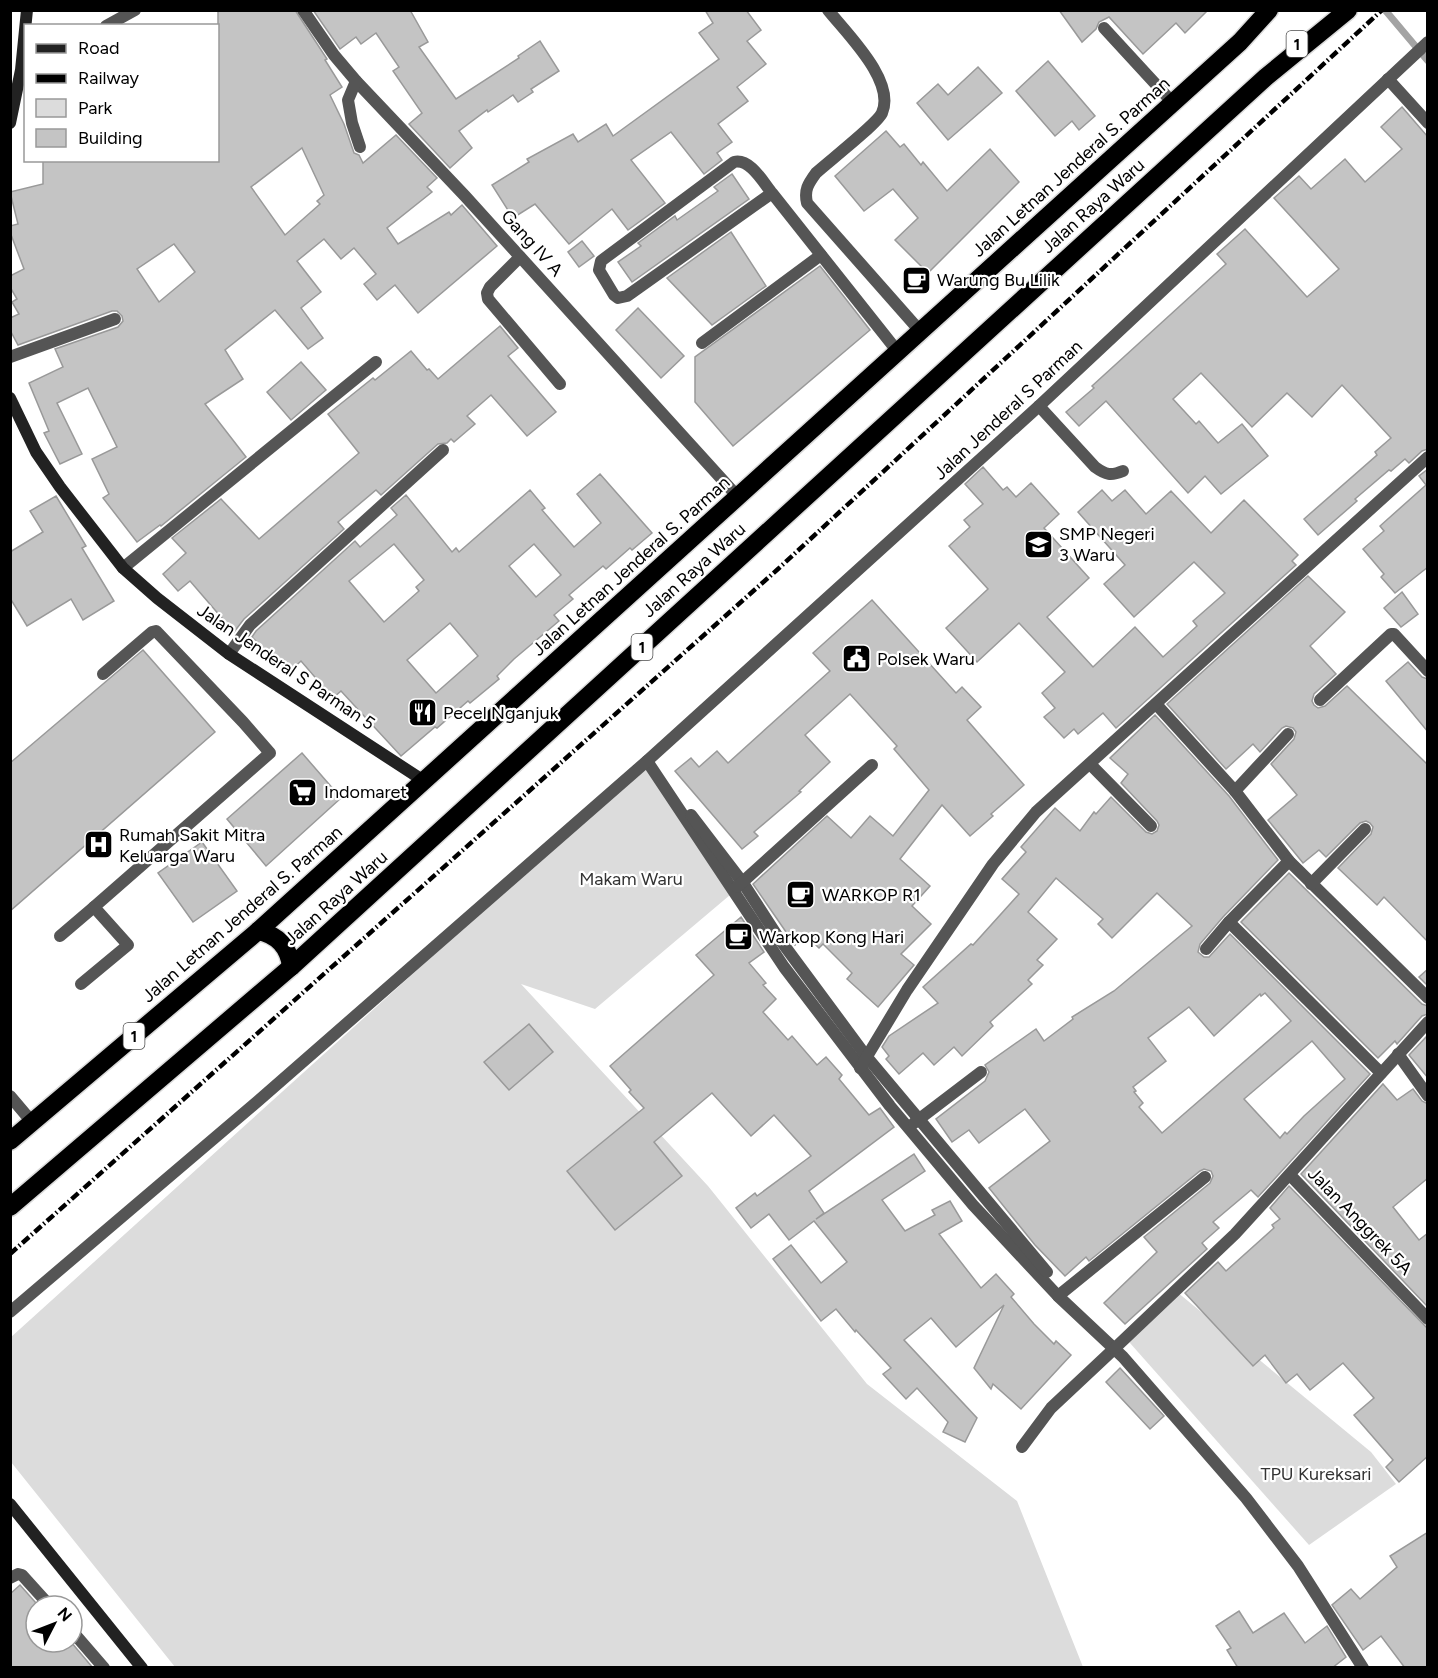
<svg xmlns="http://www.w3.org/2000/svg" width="1438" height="1678" viewBox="0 0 1438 1678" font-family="Figtree,sans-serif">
	<rect width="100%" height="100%" fill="#fff"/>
	<g fill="#dcdcdc">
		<path d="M647,762l83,133 -135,114 -74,-25 187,202 159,198 150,117 66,166h-908l-164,-205 -1,-124z"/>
		<path d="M1171,1287l200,165 25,32 -87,61 -187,-211z"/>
	</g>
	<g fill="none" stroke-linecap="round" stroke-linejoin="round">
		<path stroke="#a3a3a3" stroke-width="7" d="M1385,10l43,51"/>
	</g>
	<g fill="#c4c4c4" stroke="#999" stroke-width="1.5" fill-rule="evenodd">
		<path d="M218,10h77l32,49 -2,1 17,27 -12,8 14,29 10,29 5,2 4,8 33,-28 41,43 -10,9 5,5 -45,36 11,16 51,-32 2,3 11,-10 35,41 -79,67 -23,-28 -18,15 -13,-16 12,-10 -22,-26 -13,11 -17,-20 -27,22 24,31 -20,16 22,30 -15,11 -33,-39 -50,40 18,29 -38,25 41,53 -85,69 -1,-1 -23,17 -34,-44 6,-4 -17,-35 25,-12 -29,-59 -31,15 25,51 -22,10 -16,-31 5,-2 -20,-48 34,-16 -8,-18 63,-22 5,-6 -1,-5 -5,-5h-5l-94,34 -8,-15v-12l9,-4 -7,-12 5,-3 -7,-12v-11l14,-7 -14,-37v-6l8,-2 -8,-32 33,-8v-24h175zM302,148l22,47 -7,6 3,3 -35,31 -34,-48zM174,244l21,28 -36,30 -22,-33z"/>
		<path d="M313,10h97l18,32 -9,5 37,52 63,-41 -1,-2 22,-15 19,30 -28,18 2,3 -15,10 -5,-7 -25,17 -1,-2 -28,21 13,17 -22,20 -41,-44 13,-11 -29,-42 6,-4 -23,-34 -15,11 -5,-7 -16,12z"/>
		<path d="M705,10h41l15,20 -14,11 19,23 -29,23 11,14 -30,23 14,18 -15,11 5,7 -18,14 -33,-42 -40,28 34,43 -37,27 -16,-21 -43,35 -34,-40 -22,14 -21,-33 37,-23 -2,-3 46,-25 5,8 28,-18 7,12 106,-77 -20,-26 14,-10z"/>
		<path d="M1059,10h149l-23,23 -9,-10 -33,31 -34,-37 -10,5 -3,7 -14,13z"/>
		<path d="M1048,61l47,55 -16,14 -7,-9 -17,15 -39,-45z"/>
		<path d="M978,67l24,26 -54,47 -31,-37 21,-19 10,11z"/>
		<path d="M1402,107l26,30v312l-6,2 -13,12 -4,-4 -14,12 -2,-1 -34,29 2,2 -39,34 -14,-16 73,-64 -2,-3 16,-14 -49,-53 -30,32 -25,-24 -35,34 -51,-54 -28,26 23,25 3,-3 19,22 24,-19 26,32 -47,38 -16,-18 -17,17 -82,-92 -27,25 -13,-14 28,-24 -2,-2 134,-122 -9,-10 28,-25 62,68 32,-28 -65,-71 25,-22 12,13 34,-30 20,23 37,-33 -21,-22z"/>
		<path d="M886,131l14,16 4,-3 17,21 2,-3 24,29 43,-42 29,33 -91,91 -33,-33 23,-22 -25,-29 -29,22 -29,-35z"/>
		<path d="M732,174l17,25 -117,83 -14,-20 23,-16 -3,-3 37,-27 2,4 41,-29 -4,-4z"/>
		<path d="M731,232l35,54 -54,39 -45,-47z"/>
		<path d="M582,241l12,15 -15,11 -11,-15z"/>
		<path d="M820,266l50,64 -137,116 -38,-44v-45z"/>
		<path d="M638,308l46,48 -23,22 -45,-48z"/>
		<path d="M500,326l18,22 -10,8 48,56 -29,24 -36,-41 -24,21 8,8 -21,18 -3,-3 -4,4 -9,1 -57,51 -5,-5 -38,32 6,7 -100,90 -10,13 -44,-51 -12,10 -15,-17 23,-21 -14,-15 49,-39 38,40 100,-86 -31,-39 45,-36 2,2 36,-29 16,19 2,-1 9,10z"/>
		<path d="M301,362l25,28 -35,30 -24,-28z"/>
		<path d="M983,467l20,23 4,-3 9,10 15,-14 28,31 -15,14 45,50 -42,39 46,50 42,-40 28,30 34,-31 -4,-5 32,-28 -31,-31 -60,55 -30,-33 21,-19 -47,-53 24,-22 10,11 13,-11 21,24 25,-23 40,42 33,-33 54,55 -6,6 4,4 -180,163 -13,-15 -25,21 -4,-5 -10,9 -20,-21 11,-9 -13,-15 23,-21 -46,-49 -42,39 -31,-34 42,-39 -39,-43 21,-19 -6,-7 19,-16 -18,-20z"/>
		<path d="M1428,469v98l-33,26 -14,-16 3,-3 -21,-25 21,-18 -4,-5 46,-41 -7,-9z"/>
		<path d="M600,474l52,59 -20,17 -2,-2 -24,21 -3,-3 -34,29 4,4 -19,16 5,6 -45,38 -17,17 2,3 -29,24 -2,-2 -31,27 -2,-1 -34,29 -60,-65 -8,7 -32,-37 -14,13 -35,-37 4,-6 99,-90 5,6 37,-32 -6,-7 15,-13 46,57 4,-4 3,4 71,-62 15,18 -3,2 32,37 27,-24 -24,-29zM394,544l30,36 -8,7 3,4 -35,31 -35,-41zM534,544l27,31 -25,22 -27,-31zM450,623l28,33 -42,37 -29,-33z"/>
		<path d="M56,496l30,50 -4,2 32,53 -31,19 -12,-21 -44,27 -17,-28v-46l33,-20 -13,-21z"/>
		<path d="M1308,576l37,36 -35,34 26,28 -22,20 -2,7 2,4 4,3 7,-2 22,-20 81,79v177l-44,-45 -7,8 -39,-37 33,-34 2,-7 -3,-4 -4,-2 -6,2 -34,34 -7,-7 -16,13 -35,-43 29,-25 -26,-31 23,-25 2,-7 -3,-4 -7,-2 -4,2 -22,24 -7,-8 -27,25 -59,-65z"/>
		<path d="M1402,592l16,22 -17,13 -17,-19z"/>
		<path d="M872,600l84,93 6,-6 19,20 -14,13 57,65 -33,29 2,2 -23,20 -28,-31 -42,54 30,27 -18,20 19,18 -30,30 13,11 -36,42 -31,-28 5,-6 -29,-29 -4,4 -14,-13 -10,10 -42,-61 74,-68 24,22 19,-22 23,20 36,-46 -35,-41 3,-3 -47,-52 -45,41 25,27 -31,29 2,1 -47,40 4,4 -16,13 -67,-78 16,-13 8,9 18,-16 11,12 102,-92 -17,-18z"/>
		<path d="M143,650l72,82 -205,179v-148z"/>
		<path d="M1408,662l14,15 6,2v53l-42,-51z"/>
		<path d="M1155,715l74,81 49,64 -55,57 -23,27 -2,8 6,5h5l21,-23 140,140 -112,123 -7,-7 -38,32 6,6 -17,15 5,6 -82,75 -21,-21 53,-51 -13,-15 66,-54 3,-7 -2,-5 -7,-2 -4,2 -111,90 -3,-4 -21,19 -30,-31 -46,-57 61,-47 -25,-32 -46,34 -10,-13 -17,12 -16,-23 49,-38 4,-9 -4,-7 51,-36 8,12 29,-22 -1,-2 42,-26 78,-65 -35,-33 -45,45 -14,-14 5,-5 -47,-41 -28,34 29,27 -20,21 6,5 -15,15 4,4 -42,38 3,4 -31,30 -8,-9 -20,18 -11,-12 -24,21 -13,-15 3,-3 -7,-9 7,-11 49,-33 -15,-16 48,-43 2,1 46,-51 -17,-15 24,-27 -5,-5 34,-39 25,23 14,-19 2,2 15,-17 35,35 6,2 5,-3 2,-6 -2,-4 -36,-38 7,-9 -18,-16zM1265,993l26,28 -129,112 -23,-26 4,-4 -9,-11 2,-1 -3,-4 33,-26 -18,-23 41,-31 25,29 46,-42 1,2zM1312,1041l33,38 -41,37 -17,18 -2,-2 -5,6 -36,-39z"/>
		<path d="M302,753l39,45 -75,68 -39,-47z"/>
		<path d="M202,842l35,49 -44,31 -35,-49z"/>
		<path d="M1289,873l133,131 6,2v8l-6,2 -25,28 -2,-3 -17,17 -137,-136z"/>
		<path d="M741,917l23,35 -15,11 17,20 -3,2 13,14 -13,13 25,28 4,-4 25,29 9,-8 16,18 -3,4 30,36 11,-7 14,19 -85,64 15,22 -8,6 98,-65 11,17 -43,29 23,31 30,-16 -3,-5 18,-9 12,20 -23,13 42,54 15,-14 18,20 -3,3 23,27 20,20 2,-3 15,14 -50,54 -28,-25 -2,5 -17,-21 30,-63 -48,42 -25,-29 -27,22 73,78 -12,24 -22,-10 5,-10 -31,-34 -11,11 -23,-25 8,-6 -35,-38 -1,2 -19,-23 -15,12 -48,-62 18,-14 30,38 26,-21 -33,-41 -25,19 -20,-26 -18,14 -15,-20 19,-15 2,3 54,-40 -37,-41 -23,21 -39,-43 -58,49 28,34 -67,54 -48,-59 77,-63 -15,-16 2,-2 -21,-24 104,-91 -18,-20z"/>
		<path d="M1428,969v17l-9,-9z"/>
		<path d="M529,1024l24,28 -44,38 -25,-28z"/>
		<path d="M1428,1035v43l-19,-23z"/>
		<path d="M1383,1084l14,16 16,-11 9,12 6,3v74l-35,29 26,33 9,-7v70l-2,2 -125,-131z"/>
		<path d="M1289,1186l139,143v127l-29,26 -13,-15 7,-7 -39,-45 20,-17 -31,-35 -33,27 -13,-16 -11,9 -21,-28 -12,11 -68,-73 33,-31 8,9 48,-43 -2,-3 8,-6 -10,-11z"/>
		<path d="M1120,1368l44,48 -14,13 -44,-47z"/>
		<path d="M1428,1532v136h-23l-24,-32 -18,14 -31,-45 19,-16 9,10 37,-32 -7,-11z"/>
		<path d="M20,1585l16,18v39h35l22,26h-83v-74z"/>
		<path d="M1239,1611l14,22 31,-20 21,30 22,-17 19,31 -14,11h-94l-11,-18 4,-2 -15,-22z"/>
	</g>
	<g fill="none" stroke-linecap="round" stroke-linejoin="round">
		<defs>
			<g id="highway">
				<path d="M258,931c20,4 31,16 33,36"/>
				<path d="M10,1141l248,-210 982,-889 29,-32"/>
				<path d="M10,1207l281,-240 975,-890 82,-67"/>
			</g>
		</defs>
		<use href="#highway" stroke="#dbdbdb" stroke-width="21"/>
		<g stroke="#555" stroke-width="12">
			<path d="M1104,28l69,75"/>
			<path d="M772,193c-9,-11 -22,-35 -38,-31l-133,99 -2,9 15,25 4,3 9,-2 145,-103 126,159"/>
			<path d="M520,257l-30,30 -3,6 1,6 72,85"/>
			<path d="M702,343l119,-88"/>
			<path d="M60,936l34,-29"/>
			<path d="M81,984l47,-39 -34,-38 176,-154 -27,-31 -87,-91 -4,1 -49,42"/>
			<path d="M10,1096l22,26"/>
			<path d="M1022,1447l29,-39 64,-60"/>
			<path d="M10,1578l8,-4 4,1 28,31"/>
			<path d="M72,1631l32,37"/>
		</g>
		<g stroke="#555" stroke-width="12">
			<path d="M303,10l31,45 22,26 109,115 273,301"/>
			<path d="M828,10c19,24 68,71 54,103 -5,11 -54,49 -66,60 -8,11 -12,17 -9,30l113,128"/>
			<path d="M106,26l29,-16"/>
			<path d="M1388,79l40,44"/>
			<path d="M356,81l-8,19 4,23 8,24"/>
			<path d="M10,357l105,-38"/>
			<path d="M1039,406l56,61c11,8 16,9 28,4"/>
			<path d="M123,568l253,-206"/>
			<path d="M229,654l21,-29 193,-175"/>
			<path d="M1320,700l71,-66h3l34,37"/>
			<path d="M1156,704l79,87 54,70 139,137"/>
			<path d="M647,761l137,206 106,139 83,99 85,91 65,61 123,141 52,68 65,102"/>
			<path d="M1090,764l61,62"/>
			<path d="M1235,791l53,-57"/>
			<path d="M691,815l52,68 35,54 88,119 181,216"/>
			<path d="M1311,884l54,-55"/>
			<path d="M737,887l135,-122"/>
			<path d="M1229,922l152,151"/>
			<path d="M1206,949l23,-27 60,-61"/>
			<path d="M1398,1054l30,42"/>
			<path d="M860,1068l47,-78 86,-126 43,-52 392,-355"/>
			<path d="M914,1123l67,-51"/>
			<path d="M1290,1175l138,144"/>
			<path d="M1058,1296l147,-119"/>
			<path d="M10,1312l248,-211 389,-340 392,-355 389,-364"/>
			<path d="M1115,1348l120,-114 193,-212"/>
		</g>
		<g stroke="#222" stroke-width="12">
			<path d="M10,123l11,-53 6,-60"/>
			<path d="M10,398l26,54 24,35 63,81 34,30 72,56 195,127"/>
			<path d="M10,1504l132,164"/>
		</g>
		<use href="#highway" stroke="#000" stroke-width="18"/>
		<path stroke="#000" stroke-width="4.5" stroke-dasharray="9 3 1.5 3" stroke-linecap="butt" d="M10,1254l768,-685 604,-559"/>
	</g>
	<defs>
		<symbol id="cafe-square" viewBox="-11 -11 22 22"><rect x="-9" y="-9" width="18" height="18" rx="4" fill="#000" stroke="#fff"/><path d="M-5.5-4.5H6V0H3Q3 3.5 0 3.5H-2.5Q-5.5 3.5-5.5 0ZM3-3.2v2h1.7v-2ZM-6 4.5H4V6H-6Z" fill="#fff"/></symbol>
		<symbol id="school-square" viewBox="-11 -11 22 22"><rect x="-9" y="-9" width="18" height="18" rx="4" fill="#000" stroke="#fff"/><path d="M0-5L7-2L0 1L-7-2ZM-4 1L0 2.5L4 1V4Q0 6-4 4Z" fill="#fff"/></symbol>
		<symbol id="civic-square" viewBox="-11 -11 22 22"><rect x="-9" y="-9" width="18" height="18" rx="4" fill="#000" stroke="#fff"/><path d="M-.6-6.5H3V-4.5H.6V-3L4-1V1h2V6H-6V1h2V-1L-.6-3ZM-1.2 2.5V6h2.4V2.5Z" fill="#fff"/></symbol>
		<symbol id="restaurant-square" viewBox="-11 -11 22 22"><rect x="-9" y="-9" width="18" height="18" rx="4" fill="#000" stroke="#fff"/><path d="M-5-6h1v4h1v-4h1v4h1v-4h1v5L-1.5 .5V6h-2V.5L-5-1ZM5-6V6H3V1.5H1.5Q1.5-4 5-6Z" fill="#fff"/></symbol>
		<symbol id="supermarket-square" viewBox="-11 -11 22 22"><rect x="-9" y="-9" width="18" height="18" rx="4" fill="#000" stroke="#fff"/><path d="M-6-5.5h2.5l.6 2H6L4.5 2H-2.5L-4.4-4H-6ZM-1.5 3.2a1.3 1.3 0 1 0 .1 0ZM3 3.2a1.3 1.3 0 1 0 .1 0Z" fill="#fff"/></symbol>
		<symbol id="hospital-square" viewBox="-11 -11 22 22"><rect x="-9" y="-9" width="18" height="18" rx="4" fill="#000" stroke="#fff"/><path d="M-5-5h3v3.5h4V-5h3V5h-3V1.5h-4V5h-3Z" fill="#fff"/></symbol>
	</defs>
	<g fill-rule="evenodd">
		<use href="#cafe-square" x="900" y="264" width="33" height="33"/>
		<use href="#school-square" x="1022" y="528" width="33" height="33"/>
		<use href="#civic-square" x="840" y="642" width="33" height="33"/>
		<use href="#restaurant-square" x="406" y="696" width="33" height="33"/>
		<use href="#supermarket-square" x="286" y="776" width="33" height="33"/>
		<use href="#hospital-square" x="82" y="828" width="33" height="33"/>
		<use href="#cafe-square" x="784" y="878" width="33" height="33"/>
		<use href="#cafe-square" x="722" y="920" width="33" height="33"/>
	</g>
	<g text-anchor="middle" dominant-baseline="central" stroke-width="4.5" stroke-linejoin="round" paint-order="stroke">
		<g fill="#fff" stroke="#4c4c4c" stroke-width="1.5">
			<rect x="1286.5" y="31" width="21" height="26" rx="4.5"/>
			<rect x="631.5" y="634" width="21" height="26" rx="4.5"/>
			<rect x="123.5" y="1023" width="21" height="26" rx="4.5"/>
		</g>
		<g font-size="16" font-weight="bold" fill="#000">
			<text x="1297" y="44">1</text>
			<text x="642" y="647">1</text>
			<text x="134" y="1036">1</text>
		</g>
		<g font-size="18" fill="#000" stroke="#fff">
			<text transform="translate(1071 167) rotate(-42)">Jalan Letnan Jenderal S. Parman</text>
			<text transform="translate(1093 206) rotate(-42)">Jalan Raya Waru</text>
			<text transform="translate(532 243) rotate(48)">Gang IV A</text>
			<text transform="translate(1008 410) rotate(-43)">Jalan Jenderal S Parman</text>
			<text transform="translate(631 566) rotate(-42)">Jalan Letnan Jenderal S. Parman</text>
			<text transform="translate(694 570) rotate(-42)">Jalan Raya Waru</text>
			<text transform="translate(286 667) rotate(34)">Jalan Jenderal S Parman 5</text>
			<text transform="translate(336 898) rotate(-42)">Jalan Raya Waru</text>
			<text transform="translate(242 914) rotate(-41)">Jalan Letnan Jenderal S. Parman</text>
			<text transform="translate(1360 1221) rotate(46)">Jalan Anggrek 5A</text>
		</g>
		<g font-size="18" fill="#000" stroke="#fff" text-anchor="start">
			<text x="937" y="280">Warung Bu Lilik</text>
			<text x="1059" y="534">SMP Negeri<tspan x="1059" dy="21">3 Waru</tspan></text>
			<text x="877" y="659">Polsek Waru</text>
			<text x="443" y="713">Pecel Nganjuk</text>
			<text x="324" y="792">Indomaret</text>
			<text x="119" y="835">Rumah Sakit Mitra<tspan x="119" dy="21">Keluarga Waru</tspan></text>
			<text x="822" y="895">WARKOP R1</text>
			<text x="759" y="937">Warkop Kong Hari</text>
		</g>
		<g font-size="18" fill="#333" stroke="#fff">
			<text x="631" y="879">Makam Waru</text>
			<text x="1316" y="1474">TPU Kureksari</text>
		</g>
	</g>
	<rect width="1438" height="1678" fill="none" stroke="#000000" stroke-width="24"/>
	<rect x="24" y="24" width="195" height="138" fill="#ffffff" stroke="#999999" stroke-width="1.5"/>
	<rect x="36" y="44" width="30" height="9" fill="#222222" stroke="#999999" stroke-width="1.5"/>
	<text x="78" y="54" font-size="18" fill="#000000">Road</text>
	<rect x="36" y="74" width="30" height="9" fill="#000000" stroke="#999999" stroke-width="1.5"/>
	<text x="78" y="84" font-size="18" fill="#000000">Railway</text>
	<rect x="36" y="99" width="30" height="18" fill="#dcdcdc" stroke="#999999" stroke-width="1.5"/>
	<text x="78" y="114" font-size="18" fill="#000000">Park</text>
	<rect x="36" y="129" width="30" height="18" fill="#c4c4c4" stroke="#999999" stroke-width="1.5"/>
	<text x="78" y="144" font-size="18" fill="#000000">Building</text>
	<g transform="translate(54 1624) rotate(48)"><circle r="28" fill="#ffffff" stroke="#999999" stroke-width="1.5"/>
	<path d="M0-4.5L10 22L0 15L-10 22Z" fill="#000000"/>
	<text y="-9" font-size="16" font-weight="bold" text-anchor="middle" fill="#000000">N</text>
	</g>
</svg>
